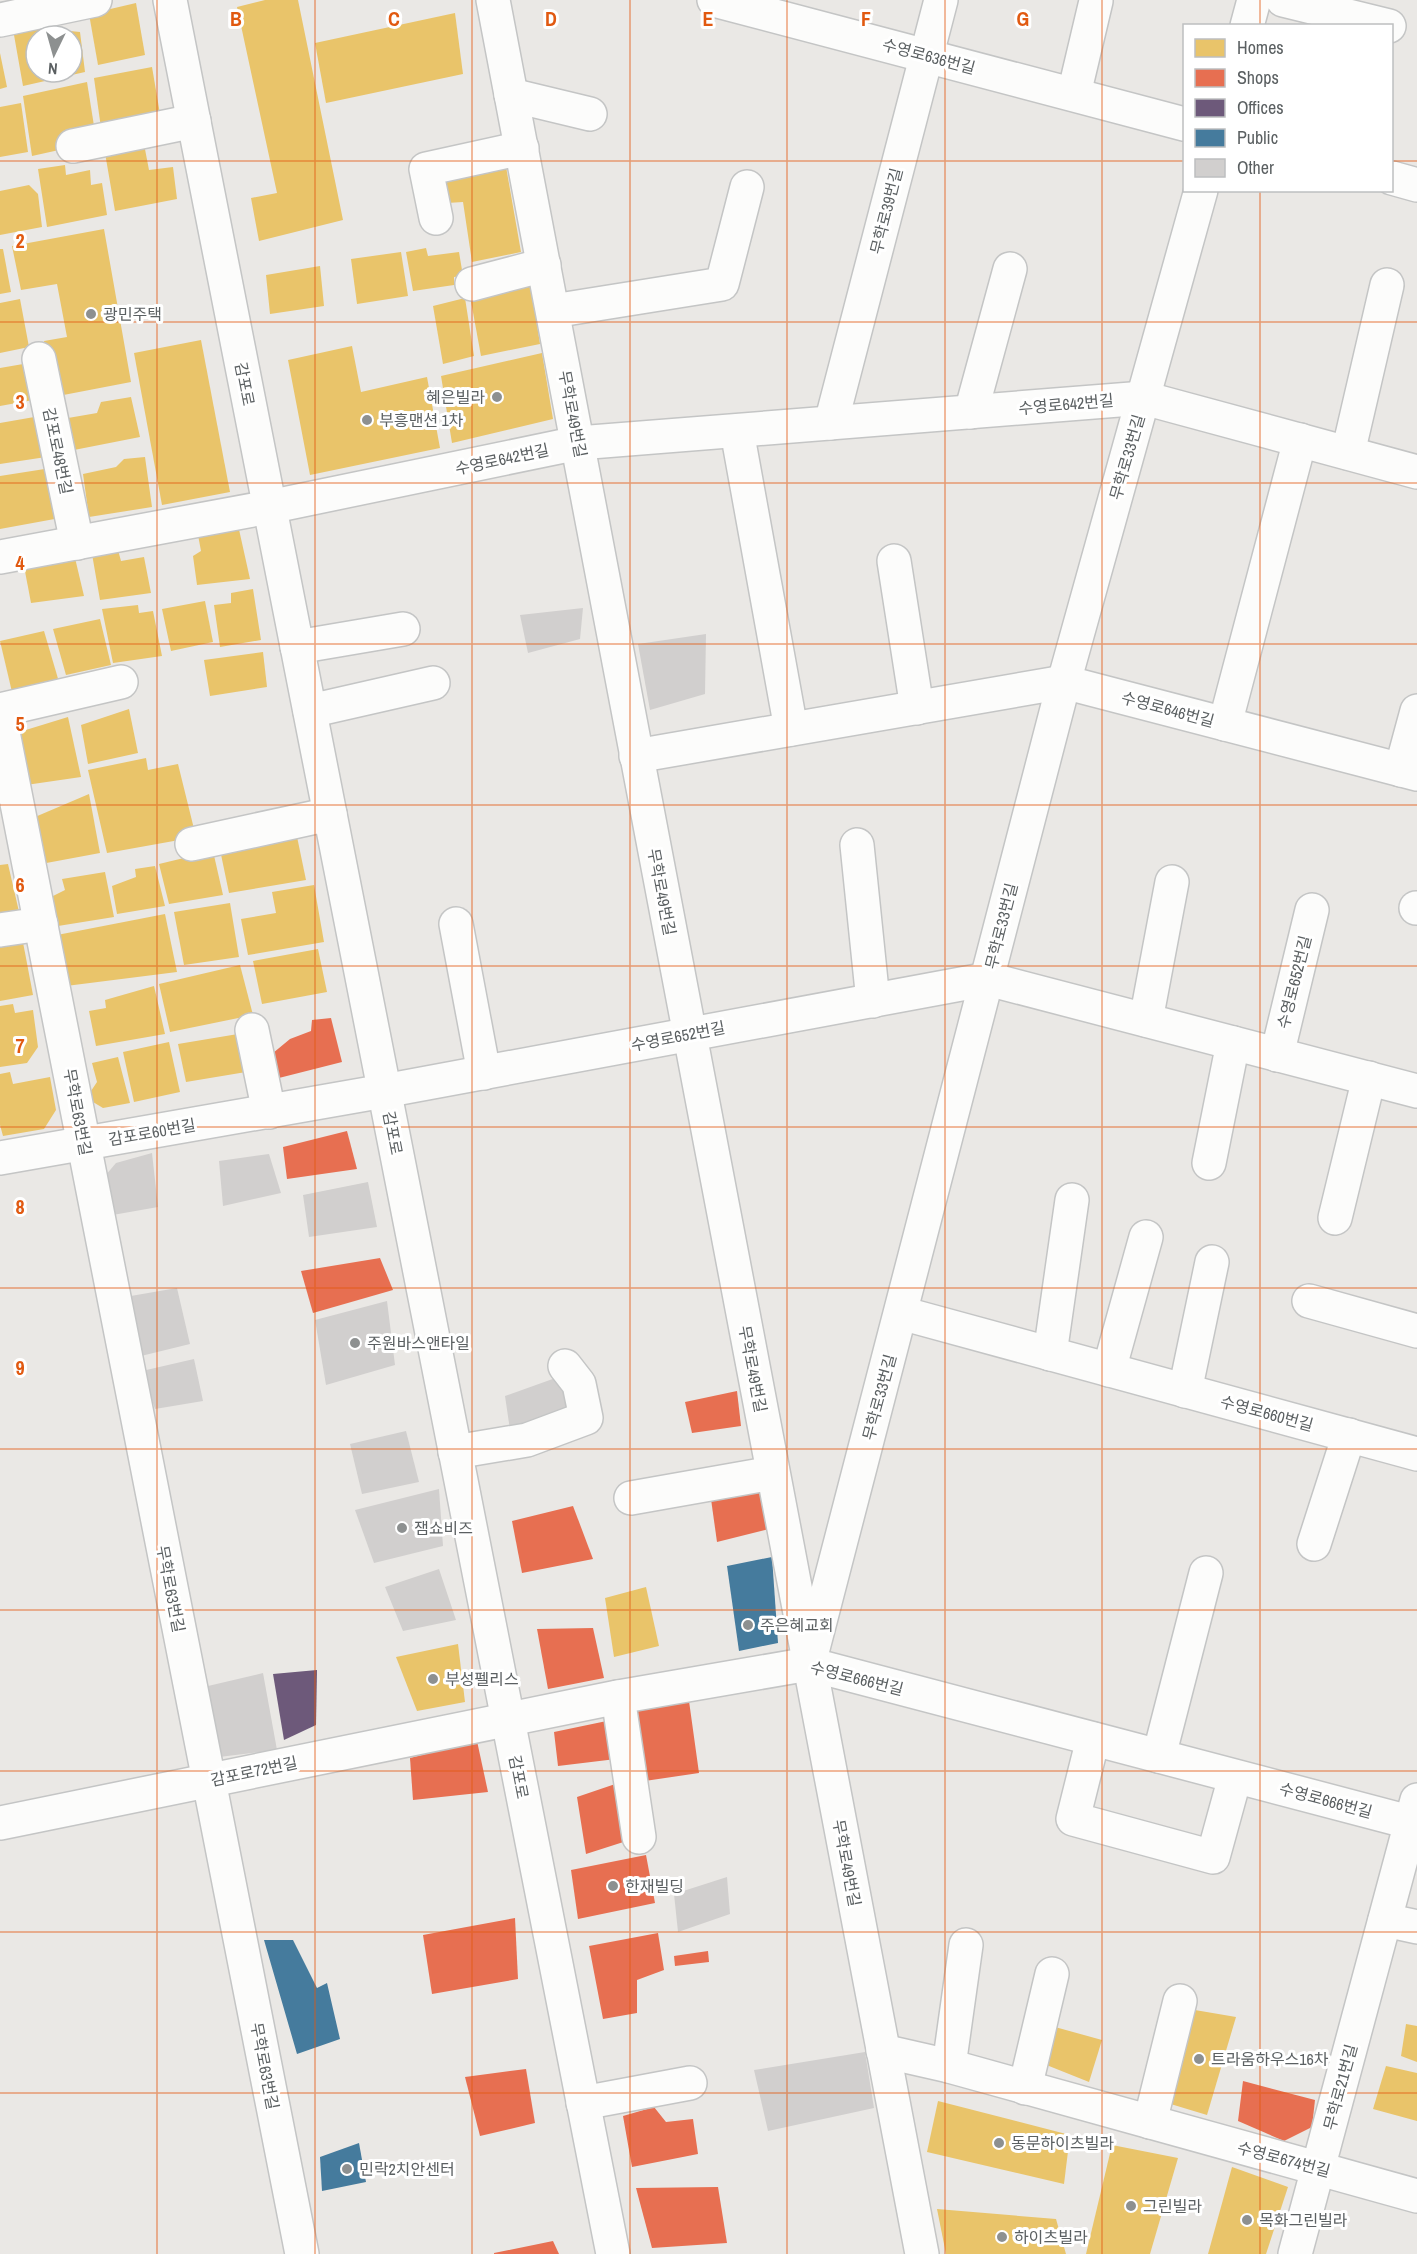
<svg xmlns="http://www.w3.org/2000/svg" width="1417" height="2254" viewBox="0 0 1417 2254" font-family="'Archivo Narrow','Noto Sans KR',sans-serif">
	<rect width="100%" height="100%" fill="#eae8e5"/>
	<g fill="#e9c46a" fill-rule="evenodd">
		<path d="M265,0h33l45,220 -84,21 -8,-43 26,-5 -40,-186z"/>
		<path d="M136,3l9,52 -47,10 -9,-51z"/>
		<path d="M455,13l8,61 -137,29 -11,-60z"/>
		<path d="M40,28l40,4 5,40 -62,14 -9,-51zM36,36h36v36h-36z"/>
		<path d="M0,53l7,34 -7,2z"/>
		<path d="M152,67l8,47 -59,14 -7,-50z"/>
		<path d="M87,82l8,50 -36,18 -27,6 -9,-60z"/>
		<path d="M21,103l7,49 -28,5v-50z"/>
		<path d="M144,144l5,26 24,-3 4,32 -62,12 -10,-58z"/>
		<path d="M505,161l16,91 -49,10 -9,-60 -16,1 -5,-26z"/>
		<path d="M65,165l1,10 24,-5 1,15 11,-2 5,32 -60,12 -9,-58z"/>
		<path d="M29,185l9,9 4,33 -42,8v-44z"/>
		<path d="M104,229l27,153 -78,15 -9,-56 23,-4 -10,-53 -36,6 -9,-44z"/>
		<path d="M426,248l2,8 31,-4 4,24 -9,1v8l-41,6 -7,-39z"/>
		<path d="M0,249h3l8,43 -11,2z"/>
		<path d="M401,252l7,44 -51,8 -6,-45z"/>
		<path d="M320,266l4,40 -54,8 -4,-39z"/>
		<path d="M530,280l10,64 -59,12 -11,-60z"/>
		<path d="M465,298l9,58 -31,8 -10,-58z"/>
		<path d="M20,299l9,48 -29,6v-50z"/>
		<path d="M201,340l29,152 -68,13 -28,-152z"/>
		<path d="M352,346l9,46 66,-15 13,71 -130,27 -22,-115z"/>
		<path d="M542,353l11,66 -101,24 -11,-67z"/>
		<path d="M29,363l4,37 -33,6v-38z"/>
		<path d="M131,397l9,40 -66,13 -6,-32 29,-5 4,-11z"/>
		<path d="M40,416l6,41 -46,7v-41z"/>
		<path d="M145,457l7,50 -63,10 -6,-43 33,-7 8,-8z"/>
		<path d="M51,468l9,50 -60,11v-53z"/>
		<path d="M238,525l12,54 -53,6 -4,-29 8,-5 -3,-16z"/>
		<path d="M118,550l3,11 23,-4 7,36 -51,7 -8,-46z"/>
		<path d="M75,558l9,38 -53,7 -7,-37z"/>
		<path d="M253,589l8,51 -41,7 -6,-42 17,-2v-10z"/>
		<path d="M205,601l8,41 -42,9 -9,-42z"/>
		<path d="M138,605l1,8 14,-2 9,45 -49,7 -11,-54z"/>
		<path d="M100,619l11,46 -45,10 -13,-46z"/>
		<path d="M44,631l15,51 -47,10 -12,-51z"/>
		<path d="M263,652l4,35 -57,9 -6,-36z"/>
		<path d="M129,709l9,44 -50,11 -7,-39z"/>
		<path d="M68,717l13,60 -55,8 -10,-52z"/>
		<path d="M146,758l2,12 30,-6 18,73 -89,16 -19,-83z"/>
		<path d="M89,794l11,59 -59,11 -6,-47z"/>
		<path d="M295,827l11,53 -77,13 -11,-53z"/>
		<path d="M213,851l10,44 -54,9 -10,-40z"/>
		<path d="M8,864l12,52 -20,3v-54z"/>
		<path d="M155,866l10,40 -48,8 -5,-28 24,-9 -1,-8z"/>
		<path d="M105,872l9,45 -56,9 -7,-29 14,-7 -3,-11z"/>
		<path d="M314,885l10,57 -76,13 -7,-36 35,-6 -4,-21z"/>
		<path d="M230,903l9,54 -55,8 -10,-53z"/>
		<path d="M165,914l12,58 -111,14 -9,-51z"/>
		<path d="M22,937l11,58 -33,6v-60z"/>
		<path d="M318,949l9,43 -65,12 -9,-43z"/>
		<path d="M240,965l13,50 -83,17 -11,-48z"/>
		<path d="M154,986l11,48 -69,12 -7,-35 17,-3 -1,-8z"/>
		<path d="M13,1004l2,9 18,-3 5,37 -11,16 -27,4v-61z"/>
		<path d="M244,1033l8,38 -66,11 -8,-38z"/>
		<path d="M169,1042l11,50 -46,10 -11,-50z"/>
		<path d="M118,1057l12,46 -27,5 -10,-6 -2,-11 6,-9 -5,-19z"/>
		<path d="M10,1072l3,12 37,-7 6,33 -12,19 -41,7 -3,-11v-51z"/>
		<path d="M646,1587l13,59 -45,11 -9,-59z"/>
		<path d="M458,1644l7,58 -48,9 -21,-54z"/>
		<path d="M1189,2009l47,8 -29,98 -43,-13z"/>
		<path d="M1406,2024l11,2v36l-16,-6z"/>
		<path d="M1055,2027l47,13 -13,42 -50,-20z"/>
		<path d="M1386,2066l31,7v48l-44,-12z"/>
		<path d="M938,2101l132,34 -6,49 -137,-32z"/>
		<path d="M1112,2145l66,13 -28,96h-64z"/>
		<path d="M1232,2167l56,20 -22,67h-58z"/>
		<path d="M937,2209l119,10 10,35h-120z"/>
	</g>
	<g fill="#e76f51">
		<path d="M331,1018l11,44 -71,18 -4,-22 23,-19 21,-8 1,-11z"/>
		<path d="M347,1131l10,38 -70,10 -4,-32z"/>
		<path d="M380,1258l13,32 -80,23 -12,-42z"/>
		<path d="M737,1391l4,35 -49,7 -7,-31z"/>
		<path d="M760,1485l9,44 -52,13 -7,-50z"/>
		<path d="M573,1506l20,53 -71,14 -10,-52z"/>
		<path d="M593,1628l11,50 -56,11 -11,-60z"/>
		<path d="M689,1701l10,72 -61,9 1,55 -53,17 -9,-57 53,-18 -14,-20 -58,7 -4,-34 67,-14 -1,-5z"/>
		<path d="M477,1741l11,51 -75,8 -3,-42z"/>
		<path d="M646,1855l9,48 -77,16 -7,-49z"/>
		<path d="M515,1918l3,61 -86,15 -9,-59z"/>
		<path d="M658,1933l6,37 -27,10v33l-34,6 -14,-73z"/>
		<path d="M708,1951l1,11 -34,4 -1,-10z"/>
		<path d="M526,2069l9,54 -55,13 -15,-59z"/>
		<path d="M1243,2081l72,19 -3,27 -28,14 -46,-20z"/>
		<path d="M654,2107l12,15 27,-3 5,35 -66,13 -9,-51z"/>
		<path d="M718,2187l9,56 -75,5 -16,-60z"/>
		<path d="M553,2241l6,13h-65v-1z"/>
	</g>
	<path fill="#6d597a" d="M317,1670l-1,55 -32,15 -11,-66z"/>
	<g fill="#457b9d">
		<path d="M772,1557l6,86 -39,8 -12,-85z"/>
		<path d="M264,1940h29l24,48 10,-5 13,56 -43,15z"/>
		<path d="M359,2143l7,39 -44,9 -2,-34z"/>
	</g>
	<g fill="#d1cfce">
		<path d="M583,608l-3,31 -52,14 -8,-38z"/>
		<path d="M706,634l-1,60 -55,16 -12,-66z"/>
		<path d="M152,1153l6,54 -51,9 -2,-40 11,-13z"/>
		<path d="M269,1154l12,39 -58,13 -4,-45z"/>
		<path d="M368,1182l9,45 -68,10 -6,-42z"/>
		<path d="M177,1288l13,56 -49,12 -16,-59z"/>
		<path d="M387,1301l8,64 -69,20 -11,-65z"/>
		<path d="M194,1359l9,42 -48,8 -13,-38z"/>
		<path d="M561,1376l10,41 -61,13 -5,-34z"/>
		<path d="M406,1431l13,51 -57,12 -12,-50z"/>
		<path d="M439,1489l4,57 -69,17 -19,-53z"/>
		<path d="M439,1569l17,51 -53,11 -18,-44z"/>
		<path d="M263,1673l14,77 -58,7 -11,-71z"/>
		<path d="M727,1877l3,37 -52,18 -4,-38z"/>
		<path d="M865,2052l9,56 -106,23 -14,-61z"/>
	</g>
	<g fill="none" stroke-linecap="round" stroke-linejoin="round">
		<defs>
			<g id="minor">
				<path d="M170,0l443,2254"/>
				<path d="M493,0l429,2254"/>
				<path d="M714,0l470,124"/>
				<path d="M1283,0l106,26"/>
				<path d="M0,20l95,-20"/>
				<path d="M1247,26l7,-26"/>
				<path d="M1074,94l22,-93"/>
				<path d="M511,95l79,19"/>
				<path d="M73,146l121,-25"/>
				<path d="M1392,178l25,7"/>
				<path d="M436,218l-10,-49 96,-21"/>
				<path d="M472,284l72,-19"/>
				<path d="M553,311l169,-27 25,-97"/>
				<path d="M39,359l38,184"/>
				<path d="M971,412l39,-143"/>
				<path d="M831,423l110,-423"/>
				<path d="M737,431l54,298"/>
				<path d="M1348,453l39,-168"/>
				<path d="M0,557l269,-50 309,-64 566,-45 273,74"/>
				<path d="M894,561l23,147"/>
				<path d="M297,647l106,-18"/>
				<path d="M0,710l121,-28"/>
				<path d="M310,711l123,-28"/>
				<path d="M0,717l302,1537"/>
				<path d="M1225,724l75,-284"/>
				<path d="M636,756l428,-74 353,92"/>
				<path d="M1401,770l16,-59"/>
				<path d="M192,844l138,-30"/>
				<path d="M857,845l16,156"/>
				<path d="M1416,908h1"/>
				<path d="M456,924l28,149"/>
				<path d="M0,930l41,-6"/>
				<path d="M1146,1020l26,-138"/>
				<path d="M252,1030l17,82"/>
				<path d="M1277,1055l35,-145"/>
				<path d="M0,1158l384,-67 604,-112 429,112"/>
				<path d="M1209,1163l24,-120"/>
				<path d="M1335,1218l34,-140"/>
				<path d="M1309,1301l108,30"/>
				<path d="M901,1313l516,141"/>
				<path d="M1050,1354l22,-154"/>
				<path d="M1109,1370l37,-133"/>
				<path d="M1185,1391l27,-129"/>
				<path d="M455,1452l72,-12 59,-22 -7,-34 -14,-18"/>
				<path d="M631,1498l141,-25"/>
				<path d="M1314,1544l35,-109"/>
				<path d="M811,1656l253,-974 137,-492"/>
				<path d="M618,1697l21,140"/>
				<path d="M1093,1739l-20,80 140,38 22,-80"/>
				<path d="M1159,1756l47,-183"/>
				<path d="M0,1823l618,-126 191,-33 608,160"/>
				<path d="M1385,1920l32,7"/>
				<path d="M883,2051l66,15 468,130"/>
				<path d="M949,2066l17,-121"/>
				<path d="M1025,2088l27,-114"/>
				<path d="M583,2103l107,-20"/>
				<path d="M1150,2122l30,-121"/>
				<path d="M1295,2254l122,-454"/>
			</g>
		</defs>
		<use href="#minor" stroke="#c4c5c5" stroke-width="36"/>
		<use href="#minor" stroke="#fcfcfb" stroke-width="33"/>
	</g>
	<path fill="none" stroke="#e15910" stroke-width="1.5" stroke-opacity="0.55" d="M157,0v2254M315,0v2254M472,0v2254M630,0v2254M787,0v2254M945,0v2254M1102,0v2254M1260,0v26M0,161h1184M1392,161h25M1260,190v2064M0,322h1417M0,483h1417M0,644h1417M0,805h1417M0,966h1417M0,1127h1417M0,1288h1417M0,1449h1417M0,1610h1417M0,1771h1417M0,1932h1417M0,2093h1417"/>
	<g fill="#8d9090" stroke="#fff" stroke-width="2">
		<circle cx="91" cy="314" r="6"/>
		<circle cx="497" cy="397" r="6"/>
		<circle cx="367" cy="420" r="6"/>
		<circle cx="355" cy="1343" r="6"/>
		<circle cx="402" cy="1528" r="6"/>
		<circle cx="748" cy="1625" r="6"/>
		<circle cx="433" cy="1679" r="6"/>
		<circle cx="613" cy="1886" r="6"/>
		<circle cx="1199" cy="2059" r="6"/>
		<circle cx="999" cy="2143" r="6"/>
		<circle cx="347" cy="2169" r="6"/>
		<circle cx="1131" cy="2206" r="6"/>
		<circle cx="1247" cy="2220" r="6"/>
		<circle cx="1002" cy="2237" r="6"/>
	</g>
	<g text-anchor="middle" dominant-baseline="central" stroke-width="6" stroke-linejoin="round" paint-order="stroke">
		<g font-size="16" fill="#5b6062" stroke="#fff">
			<text transform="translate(929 56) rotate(15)">수영로636번길</text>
			<text transform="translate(886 211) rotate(-76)">무학로39번길</text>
			<text transform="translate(245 384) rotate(79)">감포로</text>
			<text transform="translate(1066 404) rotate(-5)">수영로642번길</text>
			<text transform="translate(573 414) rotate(79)">무학로49번길</text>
			<text transform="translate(58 451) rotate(78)">감포로48번길</text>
			<text transform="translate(1127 457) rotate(-74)">무학로33번길</text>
			<text transform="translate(502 459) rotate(-12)">수영로642번길</text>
			<text transform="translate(1168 709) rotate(15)">수영로646번길</text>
			<text transform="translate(662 892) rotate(79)">무학로49번길</text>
			<text transform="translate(1001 926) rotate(-76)">무학로33번길</text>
			<text transform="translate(1294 982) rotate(-76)">수영로652번길</text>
			<text transform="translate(678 1036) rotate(-11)">수영로652번길</text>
			<text transform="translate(78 1112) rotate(79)">무학로63번길</text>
			<text transform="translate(152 1132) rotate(-10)">감포로60번길</text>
			<text transform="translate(393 1133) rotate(79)">감포로</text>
			<text transform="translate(753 1369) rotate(79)">무학로49번길</text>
			<text transform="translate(879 1397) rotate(-75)">무학로33번길</text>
			<text transform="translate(1267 1413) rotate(15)">수영로660번길</text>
			<text transform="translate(171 1589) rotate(79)">무학로63번길</text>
			<text transform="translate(857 1678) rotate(14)">수영로666번길</text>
			<text transform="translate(254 1771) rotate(-12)">감포로72번길</text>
			<text transform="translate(519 1777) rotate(79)">감포로</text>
			<text transform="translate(1326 1800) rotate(15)">수영로666번길</text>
			<text transform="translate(847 1863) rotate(79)">무학로49번길</text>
			<text transform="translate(265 2066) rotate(79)">무학로63번길</text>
			<text transform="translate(1340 2087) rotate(-75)">무학로21번길</text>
			<text transform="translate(1284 2159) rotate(15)">수영로674번길</text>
		</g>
		<g font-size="16" fill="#5b6062" stroke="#fff" text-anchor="start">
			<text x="103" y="314">광민주택</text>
			<text x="485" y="397" text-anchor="end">혜은빌라</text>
			<text x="379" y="420">부흥맨션 1차</text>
			<text x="367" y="1343">주원바스앤타일</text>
			<text x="414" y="1528">잼쇼비즈</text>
			<text x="760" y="1625">주은혜교회</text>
			<text x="445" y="1679">부성펠리스</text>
			<text x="625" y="1886">한재빌딩</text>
			<text x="1211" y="2059">트라움하우스16차</text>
			<text x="1011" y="2143">동문하이츠빌라</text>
			<text x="359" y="2169">민락2치안센터</text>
			<text x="1143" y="2206">그린빌라</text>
			<text x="1259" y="2220">목화그린빌라</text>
			<text x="1014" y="2237">하이츠빌라</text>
		</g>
	</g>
	<g font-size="20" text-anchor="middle" font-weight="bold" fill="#e15910" stroke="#fff" stroke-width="6" stroke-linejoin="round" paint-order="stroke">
		<text x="236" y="26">B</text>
		<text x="394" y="26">C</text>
		<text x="551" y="26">D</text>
		<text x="708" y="26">E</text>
		<text x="866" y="26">F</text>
		<text x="1023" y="26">G</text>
		<text x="20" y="248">2</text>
		<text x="20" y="409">3</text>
		<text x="20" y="570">4</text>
		<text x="20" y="731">5</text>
		<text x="20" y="892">6</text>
		<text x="20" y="1053">7</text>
		<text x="20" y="1214">8</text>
		<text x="20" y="1375">9</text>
	</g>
	<rect x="1183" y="24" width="210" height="168" fill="#ffffff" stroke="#bdbfc0" stroke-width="1.5"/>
	<rect x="1195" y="39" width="30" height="18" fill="#e9c46a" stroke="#bdbfc0" stroke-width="1.5"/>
	<text x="1237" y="54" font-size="18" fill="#5b6062">Homes</text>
	<rect x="1195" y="69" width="30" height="18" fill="#e76f51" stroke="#bdbfc0" stroke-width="1.5"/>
	<text x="1237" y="84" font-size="18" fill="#5b6062">Shops</text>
	<rect x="1195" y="99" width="30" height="18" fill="#6d597a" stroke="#bdbfc0" stroke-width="1.5"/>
	<text x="1237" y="114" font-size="18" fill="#5b6062">Offices</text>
	<rect x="1195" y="129" width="30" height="18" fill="#457b9d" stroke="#bdbfc0" stroke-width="1.5"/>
	<text x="1237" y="144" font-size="18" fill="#5b6062">Public</text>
	<rect x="1195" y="159" width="30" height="18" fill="#d1cfce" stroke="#bdbfc0" stroke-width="1.5"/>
	<text x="1237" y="174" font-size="18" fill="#5b6062">Other</text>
	<g transform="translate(54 54) rotate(185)"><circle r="28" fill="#ffffff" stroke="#bdbfc0" stroke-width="1.5"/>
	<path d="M0-4.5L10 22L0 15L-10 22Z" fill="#8d9090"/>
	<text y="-9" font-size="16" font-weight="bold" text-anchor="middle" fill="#5b6062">N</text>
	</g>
</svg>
